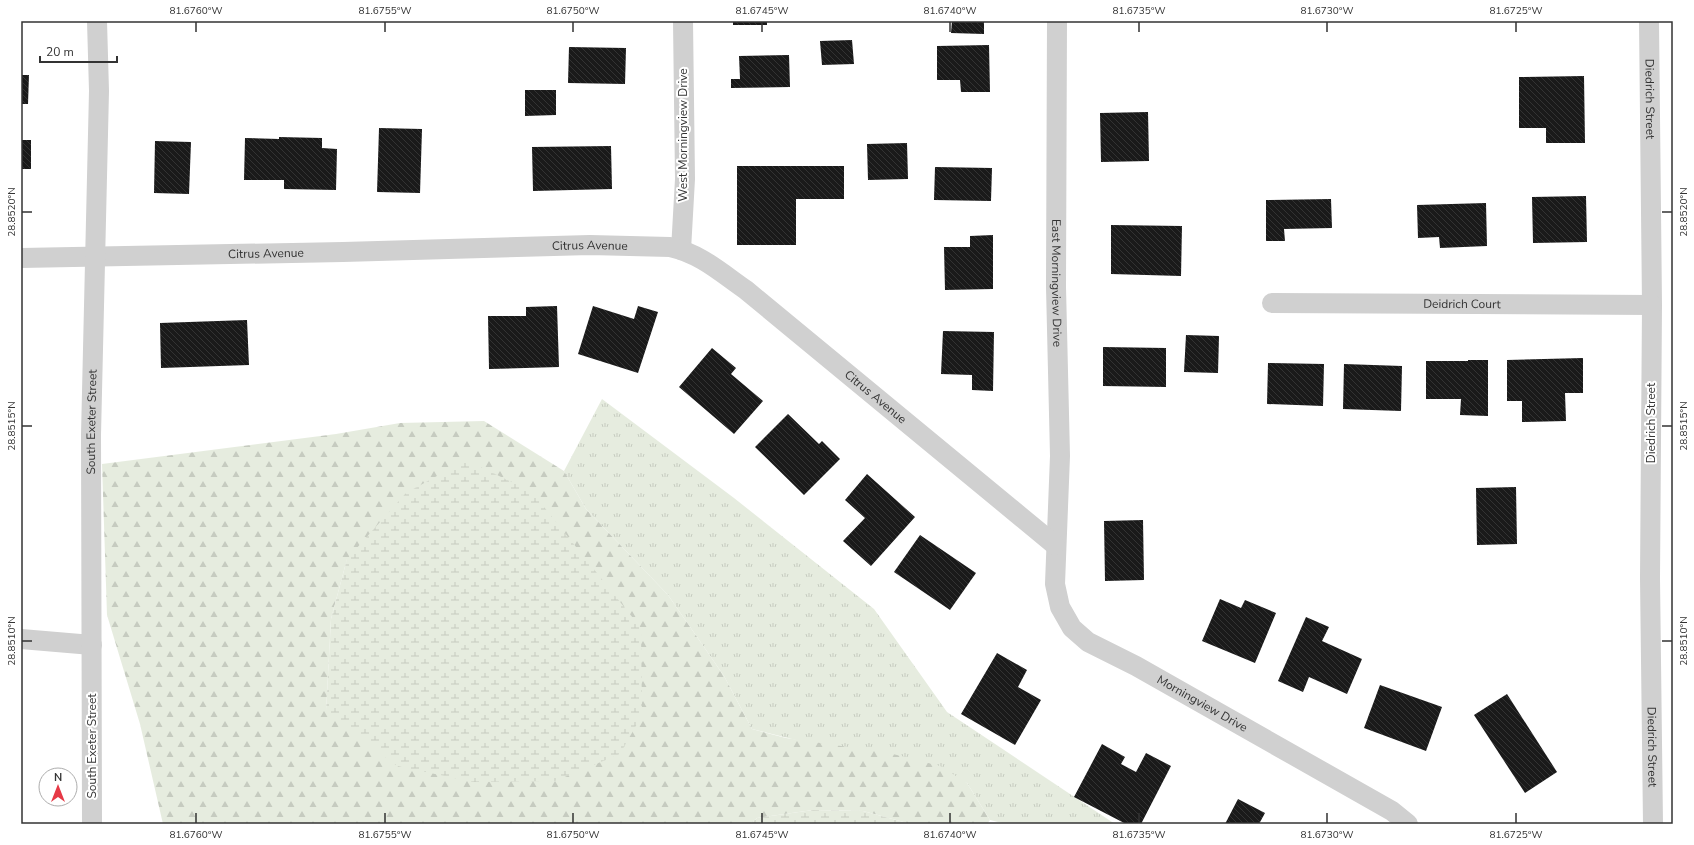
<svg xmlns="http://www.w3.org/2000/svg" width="1694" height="845" viewBox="0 0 1694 845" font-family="'Nunito Sans',sans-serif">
	<defs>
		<pattern id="grass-tufts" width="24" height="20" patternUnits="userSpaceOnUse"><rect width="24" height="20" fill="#e6ecdf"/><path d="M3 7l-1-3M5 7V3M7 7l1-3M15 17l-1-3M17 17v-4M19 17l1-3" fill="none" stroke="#c6cbc0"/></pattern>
		<pattern id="forest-firs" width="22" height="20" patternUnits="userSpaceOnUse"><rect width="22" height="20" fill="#e6ecdf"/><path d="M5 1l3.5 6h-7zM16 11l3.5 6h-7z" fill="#c6cbc0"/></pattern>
		<pattern id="wetland-marsh" width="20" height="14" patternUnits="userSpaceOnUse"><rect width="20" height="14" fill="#e6ecdf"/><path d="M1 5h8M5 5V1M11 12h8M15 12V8" fill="none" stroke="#c6cbc0"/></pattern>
		<pattern id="building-back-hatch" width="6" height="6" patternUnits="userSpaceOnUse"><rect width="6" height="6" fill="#1a1a1a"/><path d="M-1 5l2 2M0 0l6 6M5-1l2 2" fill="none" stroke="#333"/></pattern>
	</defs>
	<rect width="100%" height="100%" fill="#fff"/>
	<path fill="url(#grass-tufts)" d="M602,399l132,99 140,111 73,103 168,112h-109l-16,-4 -23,-37 -215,-54 -28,-53 -56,-81 -82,-86 -22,-38z"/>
	<path fill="url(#forest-firs)" fill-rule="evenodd" d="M484,421l80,50 22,38 82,86 56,81 28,53 34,9 103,15 51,13 27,17 23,37 -3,4h-76l-48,-13 -50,-1 -56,8 -7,6h-587l-23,-100 -33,-109 -5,-151 234,-30 64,-11zM347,559l-21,153 5,-93z"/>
	<g fill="url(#wetland-marsh)">
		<path d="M466,460l66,32 109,136 1,87 -22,39 -65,27 -82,1 -76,-16 -71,-54 5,-93 16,-60 59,-66z"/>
		<path d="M813,810l50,1 48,13h-161l7,-6z"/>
	</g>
	<g fill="url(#building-back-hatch)">
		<rect x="733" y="21" width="34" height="4"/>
		<path d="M952,21h32v13l-33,-1z"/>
		<path d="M852,40l2,24 -32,1 -2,-24z"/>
		<path d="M989,45l1,47h-29l-1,-12h-23v-34z"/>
		<path d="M569,47l57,1 -1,36 -57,-1z"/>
		<path d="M789,55l1,32 -59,1v-9h9l-1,-23z"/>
		<path d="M21,75h8l-1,29h-7z"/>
		<path d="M1584,76l1,67h-39v-15h-27v-51z"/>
		<path d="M525,90h31v25l-31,1z"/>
		<path d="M1148,112l1,49 -48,1 -1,-49z"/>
		<path d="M379,128l43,1 -2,64 -43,-1z"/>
		<path d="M279,137l43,1v10l15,1 -1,41 -52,-1v-9h-40l1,-42 34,1z"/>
		<rect x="21" y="140" width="10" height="29"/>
		<path d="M155,141l36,1 -2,52 -35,-1z"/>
		<path d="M907,143l1,36 -40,1 -1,-36z"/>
		<path d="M611,146l1,43 -79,2 -1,-44z"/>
		<path d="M737,166h107v33h-48v46h-59z"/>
		<path d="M935,167l57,1 -1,33 -57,-1z"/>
		<path d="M1586,196l1,46 -54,1 -1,-46z"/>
		<path d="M1331,199l1,29 -48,1 1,12h-19v-41z"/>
		<path d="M1486,203l1,43 -47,2 -1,-11 -21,1 -1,-33z"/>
		<path d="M1111,225l71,1 -1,50 -70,-2z"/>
		<path d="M993,235v54l-48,1 -1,-43h26v-11z"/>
		<path d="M557,306l2,61 -70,2 -1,-53h38v-9z"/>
		<path d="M593,306l41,13 4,-13 20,6 -20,61 -60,-19z"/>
		<path d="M247,320l2,45 -88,3 -1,-45z"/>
		<path d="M943,331l51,1 -1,59 -21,-1v-15l-31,-1z"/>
		<path d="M1186,335l33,1 -1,37 -34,-1z"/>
		<path d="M1103,347l63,1v39l-63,-1z"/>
		<path d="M712,348l24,20 -5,6 32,27 -29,33 -55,-47z"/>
		<path d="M1583,358v35h-18l1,28 -44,1v-21h-15v-41z"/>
		<path d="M1468,360h20v56l-28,-1 1,-16h-35v-38h42z"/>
		<path d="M1268,363l56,1 -1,42 -56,-2z"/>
		<path d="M1344,364l58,2 -1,45 -58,-2z"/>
		<path d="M788,414l31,30 3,-3 18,18 -36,36 -49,-48z"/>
		<path d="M867,474l48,43 -44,49 -28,-25 22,-23 -20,-18z"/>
		<path d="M1516,487l1,57 -40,1 -1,-57z"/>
		<path d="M1143,520l1,60 -39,1 -1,-60z"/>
		<path d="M920,535l56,38 -26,37 -56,-38z"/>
		<path d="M1220,599l21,9 4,-8 31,13 -21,50 -53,-22z"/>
		<path d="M1306,617l23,10 -7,14 40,18 -15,35 -38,-17 -6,15 -25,-11z"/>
		<path d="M997,653l30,17 -9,17 23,13 -26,45 -54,-31z"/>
		<path d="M1380,685l62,22 -16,44 -62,-23z"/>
		<path d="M1507,694l50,78 -32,21 -51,-78z"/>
		<path d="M1102,744l23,13 -4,7 15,8 10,-19 25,13 -30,58h-15l-52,-27z"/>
		<path d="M1238,799l27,14 -6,11h-34z"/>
	</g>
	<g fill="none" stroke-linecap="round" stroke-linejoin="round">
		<g stroke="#d0d0d0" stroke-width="20">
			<path id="s1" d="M1057,21l-1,266 4,169 -5,128 5,23 12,21 16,14 48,24 256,145 16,13"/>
			<path id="s2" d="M1649,21l3,284 -2,273 3,246"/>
			<path d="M681,250l4,-71 -2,-158"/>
			<path id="s3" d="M21,258l322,-6 247,-7 80,2c31,7 50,25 76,43l309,255"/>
			<path id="s4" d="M1272,303l380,2"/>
			<path d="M21,639l71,6"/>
			<path id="s5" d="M92,824l-1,-389 8,-344 -2,-70"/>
		</g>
	</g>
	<path fill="none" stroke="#333" stroke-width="1.5" d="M196,22v10M385,22v10M573,22v10M762,22v10M950,22v10M1139,22v10M1327,22v10M1516,22v10M22,212h10M1662,212h10M22,426h10M1662,426h10M22,641h10M1662,641h10M196,813v10M385,813v10M573,813v10M762,813v10M950,813v10M1139,813v10M1327,813v10M1516,813v10"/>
	<g text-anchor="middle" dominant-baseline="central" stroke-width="4" stroke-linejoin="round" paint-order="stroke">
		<g font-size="12" fill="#333" stroke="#fff">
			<text stroke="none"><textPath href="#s2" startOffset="78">Diedrich Street</textPath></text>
			<text transform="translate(683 135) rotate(-90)">West Morningview Drive</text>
			<text stroke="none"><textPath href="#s3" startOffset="569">Citrus Avenue</textPath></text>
			<text stroke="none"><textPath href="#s3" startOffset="245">Citrus Avenue</textPath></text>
			<text stroke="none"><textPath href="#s1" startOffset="262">East Morningview Drive</textPath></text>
			<text stroke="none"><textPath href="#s4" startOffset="190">Deidrich Court</textPath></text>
			<text stroke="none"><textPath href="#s3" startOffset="905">Citrus Avenue</textPath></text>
			<text stroke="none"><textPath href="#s5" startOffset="402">South Exeter Street</textPath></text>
			<text transform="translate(1651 423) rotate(-90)">Diedrich Street</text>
			<text stroke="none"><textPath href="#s1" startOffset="762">Morningview Drive</textPath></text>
			<text transform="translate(92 746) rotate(-90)">South Exeter Street</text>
			<text stroke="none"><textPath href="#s2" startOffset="726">Diedrich Street</textPath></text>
		</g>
	</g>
	<rect width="1694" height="845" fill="none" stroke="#ffffff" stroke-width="44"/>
	<g transform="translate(58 787)"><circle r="19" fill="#ffffff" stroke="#adadad"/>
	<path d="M0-3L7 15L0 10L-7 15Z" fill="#e63946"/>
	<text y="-6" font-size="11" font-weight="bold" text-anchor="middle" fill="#333333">N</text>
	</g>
	<path d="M40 56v6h77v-6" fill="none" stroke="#333333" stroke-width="2"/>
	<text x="46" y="56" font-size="12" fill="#333333" stroke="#ffffff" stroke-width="3" paint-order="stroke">20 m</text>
	<rect x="22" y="22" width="1650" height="801" fill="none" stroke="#333" stroke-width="1.5"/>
	<g font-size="10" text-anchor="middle" fill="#333">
		<text x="196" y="14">81.6760°W</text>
		<text x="385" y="14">81.6755°W</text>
		<text x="573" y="14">81.6750°W</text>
		<text x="762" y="14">81.6745°W</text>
		<text x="950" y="14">81.6740°W</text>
		<text x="1139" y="14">81.6735°W</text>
		<text x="1327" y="14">81.6730°W</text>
		<text x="1516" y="14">81.6725°W</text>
		<text transform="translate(11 212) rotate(-90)" y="4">28.8520°N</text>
		<text transform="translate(1683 212) rotate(-90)" y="4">28.8520°N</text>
		<text transform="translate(11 426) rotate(-90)" y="4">28.8515°N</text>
		<text transform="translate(1683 426) rotate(-90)" y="4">28.8515°N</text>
		<text transform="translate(11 641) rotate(-90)" y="4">28.8510°N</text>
		<text transform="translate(1683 641) rotate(-90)" y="4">28.8510°N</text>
		<text x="196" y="838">81.6760°W</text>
		<text x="385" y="838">81.6755°W</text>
		<text x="573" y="838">81.6750°W</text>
		<text x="762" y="838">81.6745°W</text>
		<text x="950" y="838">81.6740°W</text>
		<text x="1139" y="838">81.6735°W</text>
		<text x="1327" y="838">81.6730°W</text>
		<text x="1516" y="838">81.6725°W</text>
	</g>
</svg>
